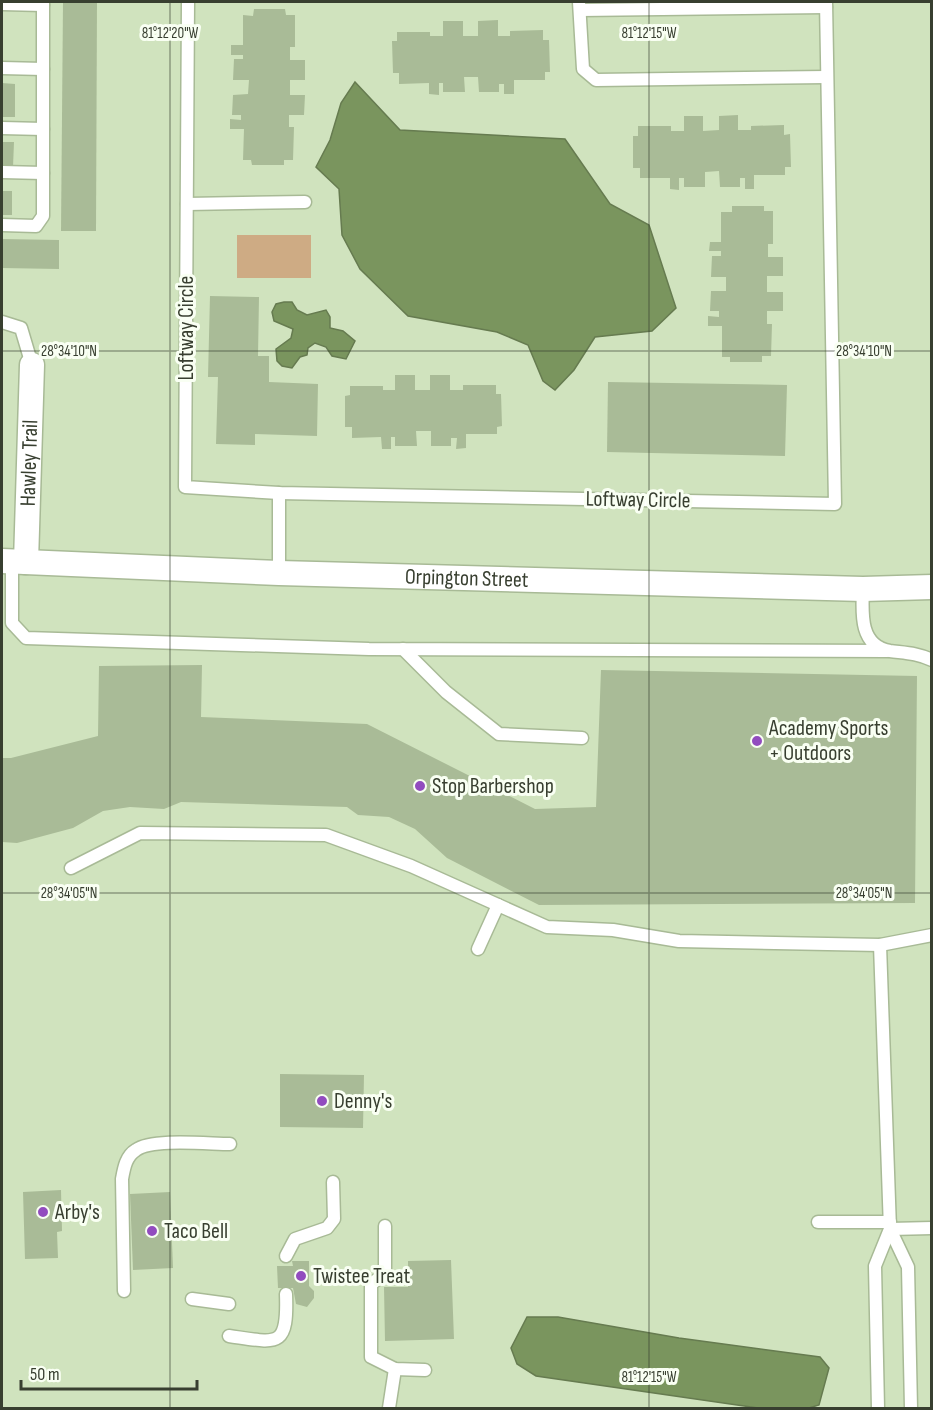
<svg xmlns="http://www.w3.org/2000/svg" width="933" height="1410" viewBox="0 0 933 1410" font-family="'Sofia Sans Condensed',sans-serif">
	<rect width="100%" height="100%" fill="#d0e3be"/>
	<rect fill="#ceab84" x="237" y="235" width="74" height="43"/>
	<g fill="#7a955e" stroke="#667b50" stroke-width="1.5">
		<path d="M355,82l45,48 165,9 45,65 39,21 27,83 -24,23 -57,6 -21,33 -19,20 -12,-9 -15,-36 -31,-13 -89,-16 -48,-47 -18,-34 -3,-46 -23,-22 14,-27 11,-37z"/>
		<path d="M284,302h8l5,8 10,5 19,-5 4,7v11l13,3 12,10 -9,18 -14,-3 -6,-9 -11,-4 -7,5 -1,7 -7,2 -8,11 -10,-2 -5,-5 -1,-12 15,-11 2,-9 -19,-8 -2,-9 4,-8z"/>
		<path d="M527,1317h31l121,21 141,19 9,11 -10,37 -10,3h-51l-222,-32 -19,-12 -6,-16z"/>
	</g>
	<g fill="#a9bb97">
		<path d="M63,2h34l-1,229h-35z"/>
		<path d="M254,9h31l1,6h9v32h-5v13h15v20h-15v15h15l-1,20h-15v12h5l-1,33h-9v5h-32l-1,-5h-8l1,-31h-14v-10l11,1v-5h-9l1,-20 15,-1 1,-14h-16l1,-21h9v-4h-12v-10h12v-30l10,1z"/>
		<path d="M498,20v16h12v-5l33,-1v10h6l1,32h-5v8h-31v14h-10v-10h-5v8h-20l-1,-15h-14l1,15h-22v-9h-4v12l-10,-1v-11l-30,1v-11h-6l-1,-32h5v-9h33v4h13v-15h20v15h15v-15z"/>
		<path d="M2,83l13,1v33h-13z"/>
		<path d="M738,115v15h13v-4l33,-1v10l6,-1 1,33h-6v8h-31v14h-9v-11h-5v9h-20l-1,-16 -14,1v15h-21v-9h-5v12l-9,-1v-11h-30v-10h-7v-32h5v-10h33v5h13v-15h19v15l16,-1v-14z"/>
		<path d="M2,142h12l-1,25h-11z"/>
		<rect x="2" y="191" width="10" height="24"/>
		<path d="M732,206h32v5h9v33h-5v13h15v19h-16v16h16v19h-16v13h5l-1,32h-9v6h-32v-5h-8v-31h-14v-10l11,1v-6h-9l1,-20h15v-14h-15l1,-21h9v-5h-12l1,-9h11v-30h11z"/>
		<path d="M2,239l57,1v29l-57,-1z"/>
		<path d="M210,296l49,1 -1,59h11v26l49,2 -1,52 -62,-2v11l-39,-1 2,-67h-10z"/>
		<path d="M395,375h20v15h15v-15h20v15h13v-5h33v9h5l1,32 -5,1v7h-31v14l-10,1 1,-11h-6v8h-20v-15h-15l1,15h-22v-9h-4v12h-9l-1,-12 -29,1v-11h-7v-31l5,-1v-9h33v4h12z"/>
		<path d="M608,382l179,3 -2,71 -178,-4z"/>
		<path d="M202,665l-1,52 166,7 168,85 61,-2 5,-137 316,6 -2,227 -376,2 -92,-47 -32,-29 -26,-12 -31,-2 -11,-8 -166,-5 -17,7 -34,-2 -27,4 -30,17 -56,15 -15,-1v-84h9l87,-22 1,-70z"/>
		<path d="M280,1074l84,1 -1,53 -83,-1z"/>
		<path d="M61,1190l1,41 -5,1 1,26 -33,1 -2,-67z"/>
		<path d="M170,1192l3,76 -40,2 -3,-76z"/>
		<path d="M451,1260l3,79 -69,2 -1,-54h24v-26z"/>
		<path d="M292,1261h17v25l5,5v7l-7,9 -11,-3 -3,-16h-15l-1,-22h16z"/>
	</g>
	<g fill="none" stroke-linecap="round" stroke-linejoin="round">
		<defs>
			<g id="lane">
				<path d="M188,2l-3,485 94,6 556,11 -9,-502"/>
				<path d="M579,2l4,67 13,11 230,-3"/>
				<path d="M2,4l41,1"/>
				<path d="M580,10l246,-3"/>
				<path d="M2,68l41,1"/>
				<path d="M2,128l41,1"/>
				<path d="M2,172l41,1"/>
				<path d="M187,204l118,-2"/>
				<path d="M2,225l34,1 7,-10v-214"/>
				<path d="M2,322l19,6 11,37"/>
				<path d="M279,493v80"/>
				<path d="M12,562v61l14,15 343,11 518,2"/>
				<path d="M863,589c-1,23 -4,57 27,62 15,2 27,2 42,9"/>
				<path d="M403,649l43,43 53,42 83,4"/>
				<path d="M71,868l69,-35 186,2 85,31 136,61 66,3 66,11 201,4 52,-10"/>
				<path d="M880,945l10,284 18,38 3,141"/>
				<path d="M478,949l20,-44"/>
				<path d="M818,1222h72"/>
				<path d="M385,1226v48l-14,10v73l24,12 30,1"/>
				<path d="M890,1229l42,-1"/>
				<path d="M286,1256l9,-17 32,-11 7,-9 -1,-37"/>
				<path d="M124,1291l-2,-112c2,-11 4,-23 14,-29 16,-12 73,-6 94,-6"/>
				<path d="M192,1299l37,5"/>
				<path d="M229,1336c49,7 59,13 57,-42"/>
				<path d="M389,1408l6,-39"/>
				<path d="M878,1408l-3,-142 15,-37"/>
			</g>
			<g id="street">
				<path id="s1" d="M2,561l277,12 584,16 69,-2"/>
				<path id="s2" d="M26,562l6,-197"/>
			</g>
		</defs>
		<use href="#lane" stroke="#a8ba96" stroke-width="15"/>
		<use href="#street" stroke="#a8ba96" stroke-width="27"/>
		<use href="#lane" stroke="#fff" stroke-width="12"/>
		<use href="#street" stroke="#fff" stroke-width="24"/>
	</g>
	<path fill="none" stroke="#383f30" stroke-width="1.5" stroke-opacity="0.45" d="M170,2v1406M649,2v1406M2,351h930M2,893h930"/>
	<g fill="#924cbf" stroke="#f9fff3" stroke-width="2">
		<circle cx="757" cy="741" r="6"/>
		<circle cx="420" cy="786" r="6"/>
		<circle cx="322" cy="1101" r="6"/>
		<circle cx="43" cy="1212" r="6"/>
		<circle cx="152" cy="1231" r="6"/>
		<circle cx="301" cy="1276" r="6"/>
	</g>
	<g text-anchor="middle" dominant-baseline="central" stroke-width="6" stroke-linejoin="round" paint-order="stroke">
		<g font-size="22" fill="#383f30" stroke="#f9fff3">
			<text transform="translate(186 328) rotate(-90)">Loftway Circle</text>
			<text stroke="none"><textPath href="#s2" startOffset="99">Hawley Trail</textPath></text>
			<text transform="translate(638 500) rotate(1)">Loftway Circle</text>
			<text stroke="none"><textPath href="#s1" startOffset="465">Orpington Street</textPath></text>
		</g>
		<g font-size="22" fill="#383f30" stroke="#f9fff3" text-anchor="start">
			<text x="769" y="728">Academy Sports<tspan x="769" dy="25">+ Outdoors</tspan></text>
			<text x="432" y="786">Stop Barbershop</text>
			<text x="334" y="1101">Denny's</text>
			<text x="55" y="1212">Arby's</text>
			<text x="164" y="1231">Taco Bell</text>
			<text x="313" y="1276">Twistee Treat</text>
		</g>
	</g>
	<g font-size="15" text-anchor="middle" fill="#383f30" stroke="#f9fff3" stroke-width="6" stroke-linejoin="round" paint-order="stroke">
		<text x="170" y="38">81°12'20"W</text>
		<text x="649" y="38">81°12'15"W</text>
		<text x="69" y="356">28°34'10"N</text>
		<text x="864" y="356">28°34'10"N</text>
		<text x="69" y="898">28°34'05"N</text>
		<text x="864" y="898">28°34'05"N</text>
		<text x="649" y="1382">81°12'15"W</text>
	</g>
	<rect width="933" height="1410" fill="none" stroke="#383f30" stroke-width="6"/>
	<path d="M21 1380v9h176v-9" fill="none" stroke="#383f30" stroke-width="3"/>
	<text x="30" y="1380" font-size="18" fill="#383f30" stroke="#f9fff3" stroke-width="4.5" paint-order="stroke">50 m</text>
</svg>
